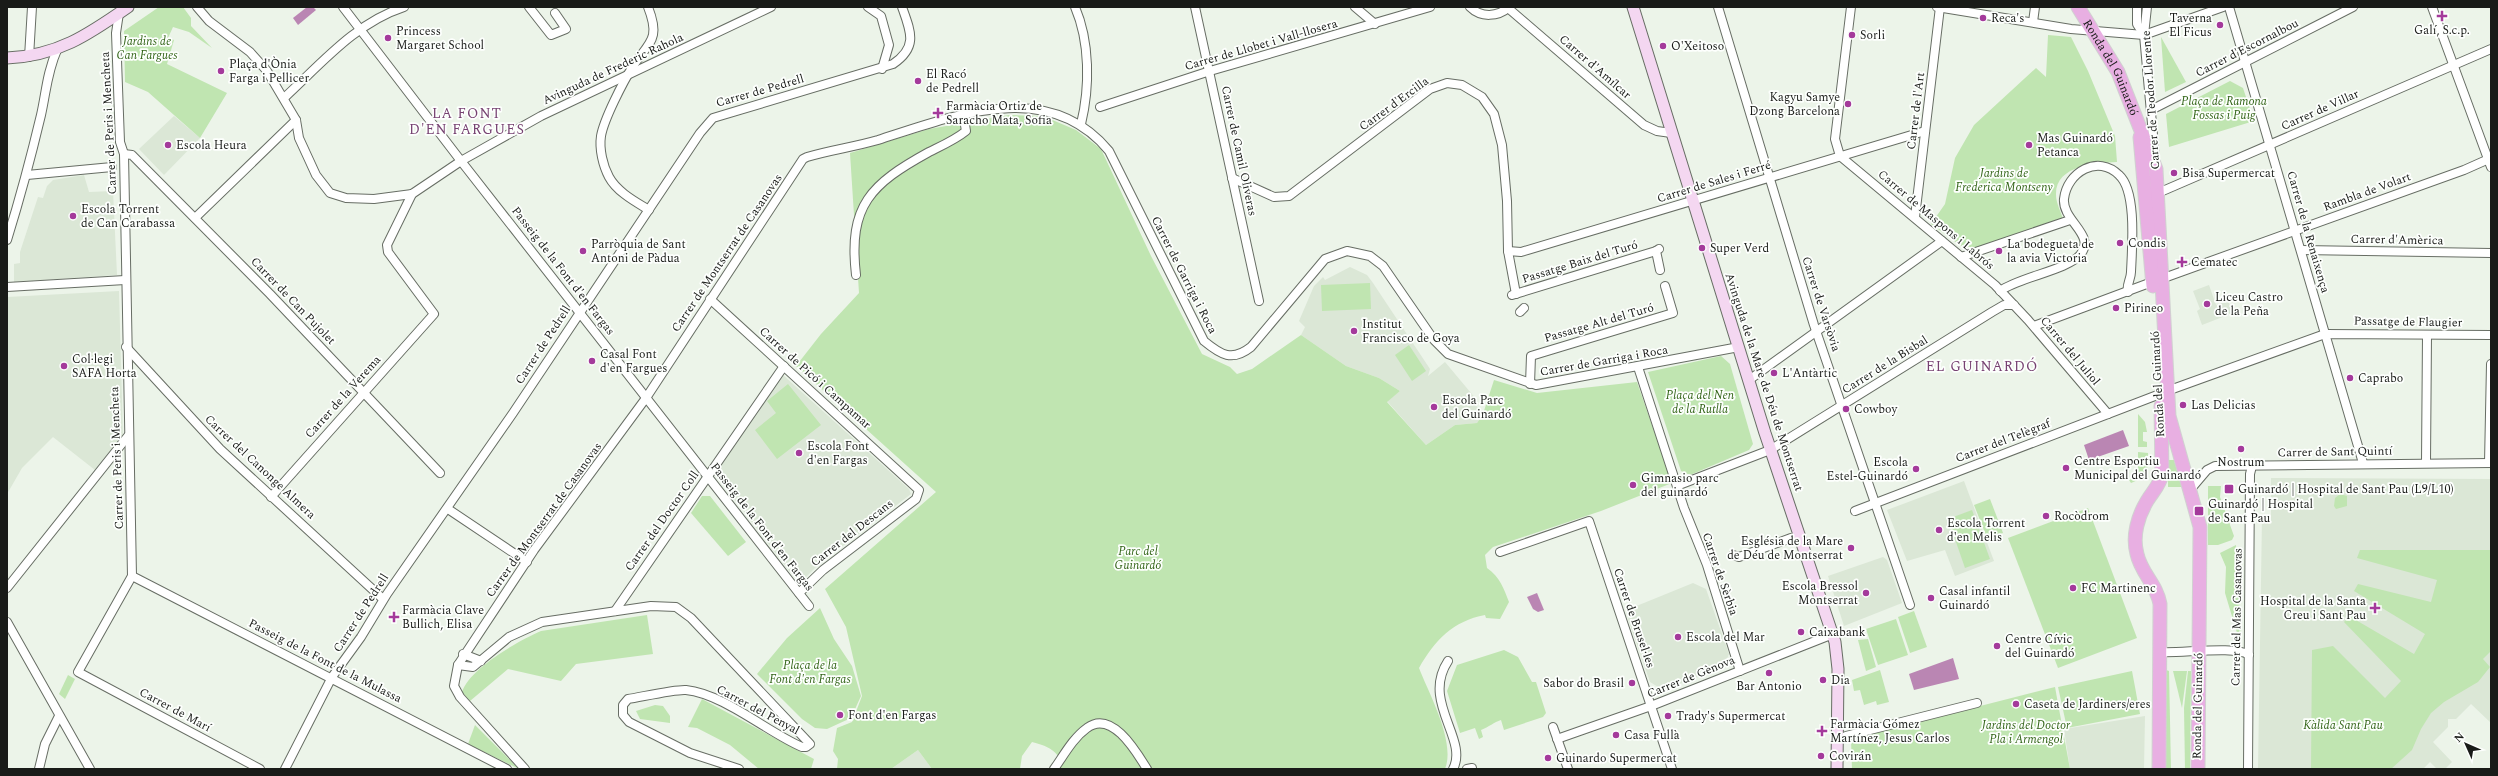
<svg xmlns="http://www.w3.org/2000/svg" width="2498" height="776" viewBox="0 0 2498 776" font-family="Spectral,serif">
	<rect width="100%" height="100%" fill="#ecf4e9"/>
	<g fill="#dbe7d6">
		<path d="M174,116l26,22 -36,37 -25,-26z"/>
		<path d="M84,175l5,17 24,-1 4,84 -103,7v-18l6,-1v-11l18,-55 5,1 4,-12 6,-6z"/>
		<path d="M1350,267l17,8 6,8 57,86 -2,7 17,-14 31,37 -3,3 10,12 -6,9 -22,2 -29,20 -39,-44 13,-10 -21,-13 -33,-12 -45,-31 4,-8 -6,-6 15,-35 9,-9 2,3z"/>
		<path d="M2209,285l7,20 12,-4 5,12 -31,12 -5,-14 3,-2 -7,-18z"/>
		<path d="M119,291l4,144 -28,35 -42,-33 -31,31 -15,26v-197z"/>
		<path d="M783,375l126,114 2,5 -93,71 -14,14 -14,-7 -75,-98z"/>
		<path d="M2271,478l220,1v244l-20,-19 -15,15h-8v8l-15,15 19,20 -7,7h-8l-7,-7 -7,7h-165l4,-252h9z"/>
		<path d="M1964,481l30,80 -39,15 -10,-26 -38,11 -20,-51z"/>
		<path d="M1883,557l4,3 15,43 -58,23 -16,-50z"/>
		<path d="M1693,583l13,6 23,65 -6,14 -60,22 -13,-8 -22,-63 6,-12z"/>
		<path d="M2145,716l-1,53h-74l-6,-40z"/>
		<path d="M918,750l14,19h-41z"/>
	</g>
	<g fill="#c0e5b1">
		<path d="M159,7h24l8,11v8l21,22 -23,-16 -16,-5 -5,11 6,2 -7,24 60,29 -27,45 -52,-46 -23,-10 -1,-51z"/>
		<path d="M2048,35l23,2 17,34 27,65 2,26c-21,1 -62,3 -61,33 0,8 5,17 7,24l-95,32 -37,-27 14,-20 10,-46 19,-33 62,-57 10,9z"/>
		<path d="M2161,37l25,45 -21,10z"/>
		<path d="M2230,81l13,7 11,33 -85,26 -3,-33z"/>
		<path d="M1009,115l34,1 33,14 25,19 50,107 51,98 28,13 7,7 15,-5 49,-34 45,31 33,12 21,13 -13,11 39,43 29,-20 22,-2 6,-9 11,-34 43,13 100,-11 35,101 -71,28 -108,36 -8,8 2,13c13,9 17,21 22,34l-9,17 -14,-1 -1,-3c-32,6 -50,25 -66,53 10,26 37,74 26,101h-386l4,-6c-8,-14 -16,-17 -31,-21l-10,14 -2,13h-88l-14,-19 -27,19h-54l1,-10 -5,-8 4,-23 15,-6 10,-26 -16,-69 -21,-38 111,-97 -140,-126 25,-32 38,-41 -9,-140 79,-24z"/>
		<path d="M1370,283l1,26 -49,2 -1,-26z"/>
		<path d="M1409,345l17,26 -14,10 -17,-26z"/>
		<path d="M1721,356l9,8 23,80 -4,6 -59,25 -9,-4 -33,-99z"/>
		<path d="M788,384l33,41 -44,34 -22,-29 21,-17 -9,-12z"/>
		<path d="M2138,414l7,8 2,10h-4v9l4,1v5h-9z"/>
		<path d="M2138,452l10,1 -1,23 -16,7 -2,-3 9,-3z"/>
		<path d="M2168,460h6l8,27h-14z"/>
		<path d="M2208,486h13l-1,11 14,39 -2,4 -14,5h-10z"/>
		<path d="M2340,494l7,2v10l-11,3 -2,-3 1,-8z"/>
		<path d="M702,496h8l36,46 -18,14 -37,-43z"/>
		<path d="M1990,499l13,34 -16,5 -13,-33z"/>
		<path d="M2088,508l49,130 -79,30 -50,-130z"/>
		<path d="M1972,510l18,49 -25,9 -17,-49z"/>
		<path d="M2236,545l5,89 -4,-1 -12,-40 1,-26 -6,-14z"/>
		<path d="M2360,550h131v101l-8,8 7,8 -12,15 -34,20 -13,11 -10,16 -9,21 -21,19h-80l1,-119 21,-4 52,52 16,-17 -57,-59 5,-6 65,38 11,-20 -71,-43 4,-7 73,18 6,-22 -80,-22z"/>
		<path d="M820,608l14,31 18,27 9,30 -10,22 -24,11 -12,-1 -13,-9 -45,-45 30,-36z"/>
		<path d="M1914,611l13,36 -17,6 -12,-36z"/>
		<path d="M647,615l6,39 -77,10 -15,17 -53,-12 -38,32 -8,-9c8,-24 56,-51 79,-61z"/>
		<path d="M1896,619l12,36 -30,10 -12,-36z"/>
		<path d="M1868,639l8,28 -10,4 -8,-31z"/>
		<path d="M1504,650l14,7 14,25h4l10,31 -3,4 -39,13 -3,-10c-7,2 -12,7 -20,10l2,7 -4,2 -4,-11 -15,5 -13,-42 10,-26z"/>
		<path d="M1880,670l9,32 -12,3 -1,-4 -12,4 -4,-15 -6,1 -2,-11z"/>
		<path d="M2166,670l3,1 2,98h-5z"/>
		<path d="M2132,671l8,43 -73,14 -9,-41z"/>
		<path d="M2173,671h14l-5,37z"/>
		<path d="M2188,671h3l-1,98h-5l-1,-61z"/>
		<path d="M68,675l7,4 -10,20 -6,-5z"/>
		<path d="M2055,687l15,82h-218l-1,-30z"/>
		<path d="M702,699l112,60 -3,10h-52l-29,-24 -33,-17 -9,-1z"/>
		<path d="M655,705l8,1 7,10v7l-30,-4 -4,-8z"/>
		<path d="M475,725l44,44 -51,-25z"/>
	</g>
	<g fill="#ba86b3">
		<path d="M307,7h6l3,3 -18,15 -5,-7z"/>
		<path d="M2123,430l6,16 -40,14 -5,-15z"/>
		<path d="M1537,593l7,17 -6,2 -5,-3 -6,-12z"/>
		<path d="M1953,658l6,21 -45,11 -5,-16z"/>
	</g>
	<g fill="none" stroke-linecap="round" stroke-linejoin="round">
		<defs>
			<g id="street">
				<path d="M197,7l12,14 41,31 17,19 29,49 3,18 17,37 14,18 16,5 28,1 38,-5 49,-33 80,-45 230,-109"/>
				<path d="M343,7l118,154 348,445"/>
				<path d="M529,7l22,28 15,-6 -11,-16"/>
				<path d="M648,7c13,33 1,35 -15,59 -10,16 -29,53 -32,70 -2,13 2,30 8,41 8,15 27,25 40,33"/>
				<path d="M868,7l13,9 8,29 -7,24"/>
				<path d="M1075,7c15,35 15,80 6,117"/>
				<path d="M1195,7l64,294"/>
				<path d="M1355,7l20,17"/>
				<path d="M1470,7c11,11 28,10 39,0"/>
				<path d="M1718,7l96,318 96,280"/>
				<path d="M1851,7l-16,132 5,17 155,129 33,35 80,94"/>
				<path d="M1937,7l134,22 73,6 79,-28"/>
				<path d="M2137,7v17l7,11"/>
				<path d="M2147,7l-3,28 11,122"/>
				<path d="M2229,7l134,456"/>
				<path d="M2432,7l59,160"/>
				<path d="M1508,8l136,117 13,6 14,2"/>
				<path d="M119,13l-3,20 4,109 4,12 8,422 -54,96 182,97"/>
				<path d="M2033,22l2,-15"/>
				<path d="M29,57l3,-50"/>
				<path d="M284,98c37,-34 71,-75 120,-91"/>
				<path d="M1100,107l110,-36 220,-64"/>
				<path d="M2151,110l202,-103"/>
				<path d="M124,154l8,1 138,139 170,179"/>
				<path d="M27,175l85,-8"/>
				<path d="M1232,178l42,19 15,-1 141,-107 17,-6 15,2 20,12 12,17 8,31 5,56 1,50 8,43"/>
				<path d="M2158,193l333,-144"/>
				<path d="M1915,217l25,-210"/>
				<path d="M195,218l101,-98"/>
				<path d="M7,240c13,-42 24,-83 34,-125 5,-22 6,-43 16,-65"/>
				<path d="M1659,249l-3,2 4,19"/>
				<path d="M2302,250l189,3"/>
				<path d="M1508,251l13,1 404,-121"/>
				<path d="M1961,257l109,-37"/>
				<path d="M856,275c-8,-70 15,-91 73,-123 12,-6 26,-12 37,-21l-3,-18"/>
				<path d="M2161,279l303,-109 27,-12"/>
				<path d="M7,287l118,-7"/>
				<path d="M2000,291c20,-14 67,-21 80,-36 17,-20 -18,-34 -16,-56 3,-27 34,-45 55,-24 18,16 13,73 12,97 0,7 -5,13 -3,20"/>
				<path d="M1512,295l144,-44"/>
				<path d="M710,299l209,191 -3,9 -93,71 -24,23"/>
				<path d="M1520,312l4,-4"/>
				<path d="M2034,326l118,-44"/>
				<path d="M126,347l94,102 163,150"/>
				<path d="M1638,367l46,141 23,57 33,106"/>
				<path d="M1749,380l193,-139"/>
				<path d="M1530,384l1,-28 142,-43 -8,-27"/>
				<path d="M2167,391l158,-57 166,1"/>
				<path d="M2426,462l1,-127"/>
				<path d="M2489,463l2,-99"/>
				<path d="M1679,485l91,-35 222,-138 12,-7h10"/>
				<path d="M2190,490l17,-20 8,-4 276,-3"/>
				<path d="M271,497l163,-183 -46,-62 -1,-7 25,-51"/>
				<path d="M448,509l79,53"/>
				<path d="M1855,511l305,-117"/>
				<path d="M1500,552l89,-31 83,248"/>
				<path d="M1733,555l6,2 52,-19"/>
				<path d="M132,576l375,193"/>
				<path d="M7,588l121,-152"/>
				<path d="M615,611l169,-245"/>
				<path d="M7,622l83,147"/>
				<path d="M2159,652c20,2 77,-7 90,3"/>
				<path d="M463,654l18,7"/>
				<path d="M1448,661c-27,41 21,78 5,108"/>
				<path d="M458,665l15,2 36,-30 33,-15 109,-16 25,1 15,11 119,126 -4,3h-4c-35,-15 -78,-53 -116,-57 -10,-1 -45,7 -58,9l-5,6v10l6,7 61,31 49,16"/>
				<path d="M1553,727l15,42"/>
				<path d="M1846,736l131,-33"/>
				<path d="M1557,739l94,-33 182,-72"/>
				<path d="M39,769l6,-25 14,-28"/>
				<path d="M285,769l47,-92 29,-40 26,-43 126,-181 187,-280 13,-15 180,-54c25,-17 18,-32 9,-57"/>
				<path d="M525,769l-65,-72 -6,-11 4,-21 76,-115 112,-152 157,-239 4,-2c23,-7 47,-10 71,-17 75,-24 170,-63 231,11l95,190c17,14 28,21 47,6l74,-88 22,-8 23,5 13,10 51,74 14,14 88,31 203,-38"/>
				<path d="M1054,769c10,-14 19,-31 33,-41 25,-19 50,25 60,41"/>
				<path d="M1467,769l5,-1"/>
				<path d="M2248,769l2,-295 2,-8"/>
			</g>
			<g id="secondary">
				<path d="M1633,7l132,426 70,209 3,27 -1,100"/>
				<path d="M7,58c50,-2 81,-23 121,-51"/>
			</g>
			<g id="primary">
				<path id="s1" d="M2078,7l40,65 38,97 13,247 31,111 -2,242"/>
				<path d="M2140,137l13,149"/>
				<path d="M2159,769l1,-165c-3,-19 -19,-31 -23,-50 -5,-18 1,-38 10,-53 6,-10 13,-16 15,-27l-1,-68"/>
			</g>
		</defs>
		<use href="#street" stroke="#676d64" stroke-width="10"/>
		<use href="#secondary" stroke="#676d64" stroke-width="13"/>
		<use href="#primary" stroke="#d1d1d1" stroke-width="15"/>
		<use href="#street" stroke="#fff" stroke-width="8"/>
		<use href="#secondary" stroke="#f4d7f1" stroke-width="11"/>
		<use href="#primary" stroke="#e8afe2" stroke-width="13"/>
	</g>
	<g fill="#a43a9b" stroke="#fdfffd" stroke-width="1.5">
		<path d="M2440 10h4v4h4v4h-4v4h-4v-4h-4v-4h4z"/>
		<circle cx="1983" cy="18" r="4"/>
		<circle cx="2220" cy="25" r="4"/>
		<circle cx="1852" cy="35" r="4"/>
		<circle cx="388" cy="38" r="4"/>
		<circle cx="1663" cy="46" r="4"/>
		<circle cx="221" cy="71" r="4"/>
		<circle cx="918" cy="81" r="4"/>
		<circle cx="1848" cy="104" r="4"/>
		<path d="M936 107h4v4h4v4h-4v4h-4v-4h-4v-4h4z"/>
		<circle cx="168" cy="145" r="4"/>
		<circle cx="2029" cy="145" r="4"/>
		<circle cx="2174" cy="173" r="4"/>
		<circle cx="73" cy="216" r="4"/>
		<circle cx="2120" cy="243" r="4"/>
		<circle cx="1702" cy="248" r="4"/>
		<circle cx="583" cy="251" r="4"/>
		<circle cx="1999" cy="251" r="4"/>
		<path d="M2180 256h4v4h4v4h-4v4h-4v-4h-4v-4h4z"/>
		<circle cx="2207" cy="304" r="4"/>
		<circle cx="2116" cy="308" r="4"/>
		<circle cx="1354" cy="331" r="4"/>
		<circle cx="592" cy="361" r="4"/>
		<circle cx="64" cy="366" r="4"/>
		<circle cx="1774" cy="373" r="4"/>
		<circle cx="2350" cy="378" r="4"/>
		<circle cx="2183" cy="405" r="4"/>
		<circle cx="1434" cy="407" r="4"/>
		<circle cx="1846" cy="409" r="4"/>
		<circle cx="2241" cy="449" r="4"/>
		<circle cx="799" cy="453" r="4"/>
		<circle cx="2066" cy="468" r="4"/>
		<circle cx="1916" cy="469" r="4"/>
		<circle cx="1633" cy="485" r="4"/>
		<rect x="2224" y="484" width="10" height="10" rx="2"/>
		<rect x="2194" y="506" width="10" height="10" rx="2"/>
		<circle cx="2046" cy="516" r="4"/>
		<circle cx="1939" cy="530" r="4"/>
		<circle cx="1851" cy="548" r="4"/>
		<circle cx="2073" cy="588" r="4"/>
		<circle cx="1866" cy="593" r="4"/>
		<circle cx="1931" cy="598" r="4"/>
		<path d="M2373 602h4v4h4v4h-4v4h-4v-4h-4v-4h4z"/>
		<path d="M392 611h4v4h4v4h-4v4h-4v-4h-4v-4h4z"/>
		<circle cx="1801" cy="632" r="4"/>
		<circle cx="1678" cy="637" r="4"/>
		<circle cx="1997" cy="646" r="4"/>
		<circle cx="1769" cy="673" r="4"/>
		<circle cx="1823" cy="680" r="4"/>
		<circle cx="1632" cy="683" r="4"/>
		<circle cx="2016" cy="704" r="4"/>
		<circle cx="840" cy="715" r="4"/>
		<circle cx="1668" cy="716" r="4"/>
		<path d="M1820 725h4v4h4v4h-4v4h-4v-4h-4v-4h4z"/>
		<circle cx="1616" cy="735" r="4"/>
		<circle cx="1821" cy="756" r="4"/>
		<circle cx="1548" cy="758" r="4"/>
	</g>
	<g text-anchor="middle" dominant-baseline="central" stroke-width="3.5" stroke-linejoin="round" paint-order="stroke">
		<g font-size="12" fill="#191b18" stroke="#fdfffd" text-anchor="start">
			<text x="1991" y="18">Reca's</text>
			<text x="2212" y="18" text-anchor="end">Taverna<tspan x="2212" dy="14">El Ficus</tspan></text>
			<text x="2442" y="30" text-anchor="middle">Galí, S.c.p.</text>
			<text x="396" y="31">Princess<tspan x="396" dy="14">Margaret School</tspan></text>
			<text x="1860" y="35">Sorli</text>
			<text x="1671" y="46">O'Xeitoso</text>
			<text x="229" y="64">Plaça d'Ònia<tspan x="229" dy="14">Farga i Pellicer</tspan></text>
			<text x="926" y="74">El Racó<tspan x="926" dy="14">de Pedrell</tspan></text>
			<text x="1840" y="97" text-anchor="end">Kagyu Samye<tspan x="1840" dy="14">Dzong Barcelona</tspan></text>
			<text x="946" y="106">Farmàcia Ortiz de<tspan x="946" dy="14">Saracho Mata, Sofia</tspan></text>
			<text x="2037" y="138">Mas Guinardó<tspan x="2037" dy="14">Petanca</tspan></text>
			<text x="176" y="145">Escola Heura</text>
			<text x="2182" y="173">Bisa Supermercat</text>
			<text x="81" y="209">Escola Torrent<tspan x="81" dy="14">de Can Carabassa</tspan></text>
			<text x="2128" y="243">Condis</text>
			<text x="591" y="244">Parròquia de Sant<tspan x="591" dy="14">Antoni de Pàdua</tspan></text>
			<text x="2007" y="244">La bodegueta de<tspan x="2007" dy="14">la avia Victoria</tspan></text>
			<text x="1710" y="248">Super Verd</text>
			<text x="2191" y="262">Cematec</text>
			<text x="2215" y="297">Liceu Castro<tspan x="2215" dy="14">de la Peña</tspan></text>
			<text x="2124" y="308">Pirineo</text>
			<text x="1362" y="324">Institut<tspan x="1362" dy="14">Francisco de Goya</tspan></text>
			<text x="600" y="354">Casal Font<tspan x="600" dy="14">d'en Fargues</tspan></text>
			<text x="72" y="359">Col·legi<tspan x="72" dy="14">SAFA Horta</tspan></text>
			<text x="1782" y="373">L'Antàrtic</text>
			<text x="2358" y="378">Caprabo</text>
			<text x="1442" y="400">Escola Parc<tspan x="1442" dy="14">del Guinardó</tspan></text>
			<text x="2191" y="405">Las Delicias</text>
			<text x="1854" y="409">Cowboy</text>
			<text x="807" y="446">Escola Font<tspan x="807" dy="14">d'en Fargas</tspan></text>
			<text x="2074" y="461">Centre Esportiu<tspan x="2074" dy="14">Municipal del Guinardó</tspan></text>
			<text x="1908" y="462" text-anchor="end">Escola<tspan x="1908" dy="14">Estel-Guinardó</tspan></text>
			<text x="2241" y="462" text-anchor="middle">Nostrum</text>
			<text x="1641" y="478">Gimnasio parc<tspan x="1641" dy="14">del guinardó</tspan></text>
			<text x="2238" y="489">Guinardó | Hospital de Sant Pau (L9/L10)</text>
			<text x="2208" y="504">Guinardó | Hospital<tspan x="2208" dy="14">de Sant Pau</tspan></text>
			<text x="2054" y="516">Rocòdrom</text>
			<text x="1947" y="523">Escola Torrent<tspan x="1947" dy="14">d'en Melis</tspan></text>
			<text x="1843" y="541" text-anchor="end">Església de la Mare<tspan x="1843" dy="14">de Déu de Montserrat</tspan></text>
			<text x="1858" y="586" text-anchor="end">Escola Bressol<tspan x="1858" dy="14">Montserrat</tspan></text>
			<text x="2081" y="588">FC Martinenc</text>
			<text x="1939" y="591">Casal infantil<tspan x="1939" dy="14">Guinardó</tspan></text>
			<text x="2366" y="601" text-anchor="end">Hospital de la Santa<tspan x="2366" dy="14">Creu i Sant Pau</tspan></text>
			<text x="402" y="610">Farmàcia Clave<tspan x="402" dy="14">Bullich, Elisa</tspan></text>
			<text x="1809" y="632">Caixabank</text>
			<text x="1686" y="637">Escola del Mar</text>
			<text x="2005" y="639">Centre Cívic<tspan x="2005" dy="14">del Guinardó</tspan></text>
			<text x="1831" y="680">Dia</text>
			<text x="1624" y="683" text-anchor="end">Sabor do Brasil</text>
			<text x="1769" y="686" text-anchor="middle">Bar Antonio</text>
			<text x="2024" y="704">Caseta de Jardiners/eres</text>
			<text x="848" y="715">Font d'en Fargas</text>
			<text x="1676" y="716">Trady's Supermercat</text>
			<text x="1830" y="724">Farmàcia Gómez<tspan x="1830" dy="14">Martínez, Jesus Carlos</tspan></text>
			<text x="1624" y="735">Casa Fullà</text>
			<text x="1829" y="756">Covirán</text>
			<text x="1556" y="758">Guinardo Supermercat</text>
		</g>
		<g font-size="12" font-style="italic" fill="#336518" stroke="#fdfffd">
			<text x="147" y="41">Jardins de<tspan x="147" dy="14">Can Fargues</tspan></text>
			<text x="2224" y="101">Plaça de Ramona<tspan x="2224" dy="14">Fossas i Puig</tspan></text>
			<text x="2004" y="173">Jardins de<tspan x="2004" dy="14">Frederica Montseny</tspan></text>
			<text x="1700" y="395">Plaça del Nen<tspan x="1700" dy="14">de la Rutlla</tspan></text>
			<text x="1138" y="551">Parc del<tspan x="1138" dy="14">Guinardó</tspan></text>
			<text x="810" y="665">Plaça de la<tspan x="810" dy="14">Font d'en Fargas</tspan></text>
			<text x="2026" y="725">Jardins del Doctor<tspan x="2026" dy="14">Pla i Armengol</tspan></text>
			<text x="2343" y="725">Kàlida Sant Pau</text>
		</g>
		<g font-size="12" fill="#191b18" stroke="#fdfffd">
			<text transform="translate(1261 45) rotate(-16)">Carrer de Llobet i Vall-llosera</text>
			<text transform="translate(2247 48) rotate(-27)">Carrer d'Escornalbou</text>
			<text transform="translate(1595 67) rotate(41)">Carrer d'Amílcar</text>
			<text stroke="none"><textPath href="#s1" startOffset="69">Ronda del Guinardó</textPath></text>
			<text transform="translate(613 69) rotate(-25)">Avinguda de Frederic Rahola</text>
			<text transform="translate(760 91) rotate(-16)">Carrer de Pedrell</text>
			<text transform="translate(2151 100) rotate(-94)">Carrer de Teodor Llorente</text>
			<text transform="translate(1394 104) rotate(-36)">Carrer d'Ercilla</text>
			<text transform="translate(2320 110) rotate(-24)">Carrer de Villar</text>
			<text transform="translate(1916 111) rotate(-83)">Carrer de l'Art</text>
			<text transform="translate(109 123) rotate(-93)">Carrer de Peris i Mencheta</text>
			<text transform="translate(1239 151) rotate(78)">Carrer de Camil Oliveras</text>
			<text transform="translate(1714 182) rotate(-17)">Carrer de Sales i Ferré</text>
			<text transform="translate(2367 192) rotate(-20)">Rambla de Volart</text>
			<text transform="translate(1936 220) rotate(40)">Carrer de Maspons i Labrós</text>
			<text transform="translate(2308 232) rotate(74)">Carrer de la Renaixença</text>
			<text transform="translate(2397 240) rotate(1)">Carrer d'Amèrica</text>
			<text transform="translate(727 253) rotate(-56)">Carrer de Montserrat de Casanovas</text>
			<text transform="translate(1580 262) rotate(-17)">Passatge Baix del Turó</text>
			<text transform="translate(563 271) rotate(52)">Passeig de la Font d'en Fargas</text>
			<text transform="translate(1184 275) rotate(63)">Carrer de Garriga i Roca</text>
			<text transform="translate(293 301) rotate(46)">Carrer de Can Pujolet</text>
			<text transform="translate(1821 304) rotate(72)">Carrer de Varsòvia</text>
			<text transform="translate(2408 322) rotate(1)">Passatge de Flaugier</text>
			<text transform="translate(1599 323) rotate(-16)">Passatge Alt del Turó</text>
			<text transform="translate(543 345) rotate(-57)">Carrer de Pedrell</text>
			<text transform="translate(2070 351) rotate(50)">Carrer del Juliol</text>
			<text transform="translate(1604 361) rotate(-10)">Carrer de Garriga i Roca</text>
			<text transform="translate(1885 365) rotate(-32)">Carrer de la Bisbal</text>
			<text transform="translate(815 378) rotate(42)">Carrer de Picó i Campamar</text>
			<text transform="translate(1764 382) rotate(72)">Avinguda de la Mare de Déu de Montserrat</text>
			<text transform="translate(2158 384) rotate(-93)">Ronda del Guinardó</text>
			<text transform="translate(343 397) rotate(-48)">Carrer de la Verema</text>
			<text transform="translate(2003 441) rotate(-21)">Carrer del Telègraf</text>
			<text transform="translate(2335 452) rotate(-1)">Carrer de Sant Quintí</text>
			<text transform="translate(117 458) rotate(-92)">Carrer de Peris i Mencheta</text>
			<text transform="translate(260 467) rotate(43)">Carrer del Canonge Almera</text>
			<text transform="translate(544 520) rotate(-54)">Carrer de Montserrat de Casanovas</text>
			<text transform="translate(662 521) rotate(-55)">Carrer del Doctor Coll</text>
			<text transform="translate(762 527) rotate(52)">Passeig de la Font d'en Fargas</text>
			<text transform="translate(852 533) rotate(-38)">Carrer del Descans</text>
			<text transform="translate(1720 574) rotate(71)">Carrer de Sèrbia</text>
			<text transform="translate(361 613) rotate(-57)">Carrer de Pedrell</text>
			<text transform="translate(2237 617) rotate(-89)">Carrer del Mas Casanovas</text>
			<text transform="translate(1634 618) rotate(71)">Carrer de Brusel·les</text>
			<text transform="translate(325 661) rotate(27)">Passeig de la Font de la Mulassa</text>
			<text transform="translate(1691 677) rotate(-22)">Carrer de Gènova</text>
			<text transform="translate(2198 706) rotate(-89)">Ronda del Guinardó</text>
			<text transform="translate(175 710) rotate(28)">Carrer de Marí</text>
			<text transform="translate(758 710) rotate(28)">Carrer del Penyal</text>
		</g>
		<g font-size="14" letter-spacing="1" fill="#764171" stroke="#fdfffd">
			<text x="467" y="113">LA FONT<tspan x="467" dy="16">D'EN FARGUES</tspan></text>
			<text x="1982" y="366">EL GUINARDÓ</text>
		</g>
	</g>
	<rect width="2498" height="776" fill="none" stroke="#191b18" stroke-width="16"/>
	<g transform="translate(2466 744) rotate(315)" stroke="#fdfffd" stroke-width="3" paint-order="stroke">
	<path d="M0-3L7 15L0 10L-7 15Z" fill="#191b18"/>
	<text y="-6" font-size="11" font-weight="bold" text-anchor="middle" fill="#191b18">N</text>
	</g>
</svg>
